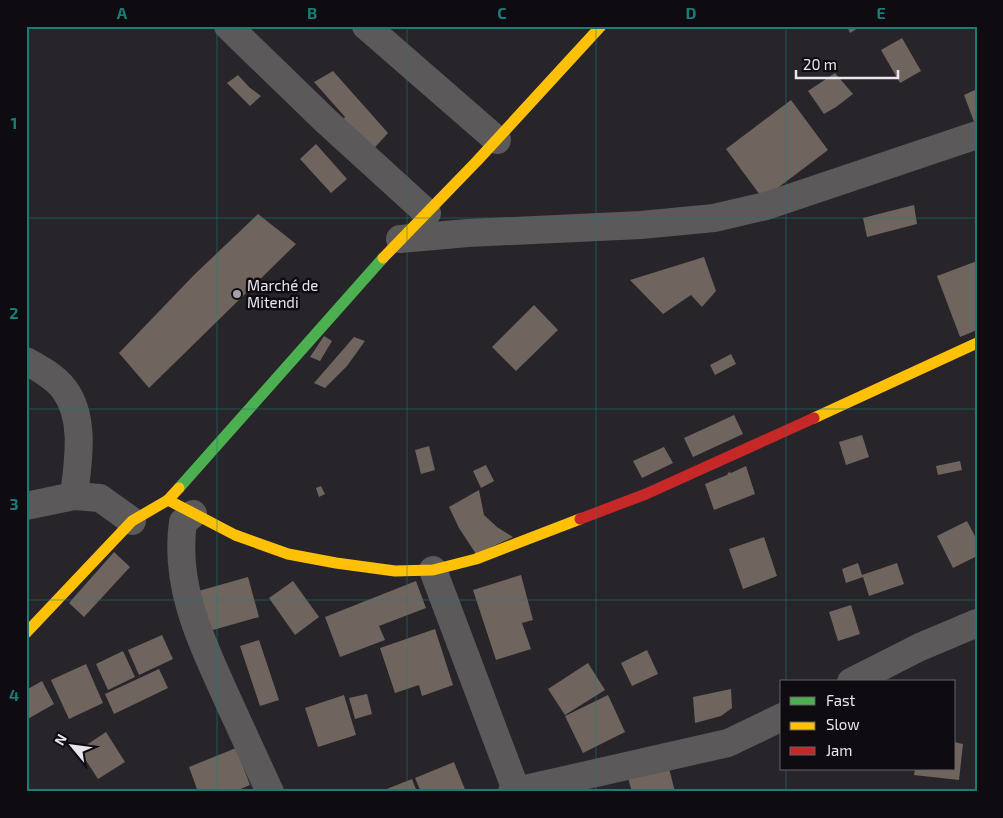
<svg xmlns="http://www.w3.org/2000/svg" width="1003" height="818" viewBox="0 0 1003 818" font-family="'Exo 2',sans-serif">
	<rect width="100%" height="100%" fill="#27242a"/>
	<g fill="#70655e">
		<path d="M847,26h14l-11,7z"/>
		<path d="M902,38l19,33 -21,12 -19,-33z"/>
		<path d="M333,71l55,62 -31,34 -30,-28 18,-22 -31,-35z"/>
		<path d="M835,73l18,21 -17,13 -12,7 -16,-23z"/>
		<path d="M238,75l11,12 12,9 -11,10 -23,-23z"/>
		<path d="M977,89v38h-1l-12,-32z"/>
		<path d="M791,100l37,50 -65,49 -37,-50z"/>
		<path d="M316,144l31,35 -16,14 -31,-34z"/>
		<path d="M914,205l3,19 -50,13 -4,-19z"/>
		<path d="M258,214l38,30 -147,144 -30,-35 75,-78z"/>
		<path d="M704,257l12,34 -14,16 -11,-12 -28,19 -33,-34z"/>
		<path d="M977,261v69l-17,7 -23,-61z"/>
		<path d="M534,305l24,25 -42,41 -24,-24z"/>
		<path d="M324,336l8,5 -12,20 -10,-4z"/>
		<path d="M354,337l11,4 -18,25 -22,22 -11,-5z"/>
		<path d="M731,354l5,10 -21,11 -5,-10z"/>
		<path d="M734,415l9,19 -50,23 -9,-19z"/>
		<path d="M862,435l7,22 -23,8 -7,-23z"/>
		<path d="M429,446l6,24 -14,4 -6,-24z"/>
		<path d="M664,447l9,16 -31,15 -9,-17z"/>
		<path d="M960,461l2,9 -24,5 -2,-9z"/>
		<path d="M486,465l8,16 -13,7 -8,-17z"/>
		<path d="M746,466l9,28 -41,16 -9,-26 22,-9 2,-3 2,1z"/>
		<path d="M321,486l4,8 -6,3 -3,-9z"/>
		<path d="M479,490l5,25 13,12 16,10 -37,17 -17,-26 -10,-21z"/>
		<path d="M967,521l10,19v16l-24,12 -16,-32z"/>
		<path d="M764,537l13,39 -34,13 -14,-40z"/>
		<path d="M114,552l16,15 -46,50 -15,-14z"/>
		<path d="M858,563l4,12 35,-12 7,21 -35,12 -6,-19 -17,6 -4,-14z"/>
		<path d="M521,575l12,45 -11,3 9,26 -35,11 -23,-70z"/>
		<path d="M248,577l11,40 -53,15 -11,-40z"/>
		<path d="M293,581l26,36 -24,18 -26,-37z"/>
		<path d="M416,581l10,27 -47,18 6,14 -45,17 -15,-40z"/>
		<path d="M851,605l9,29 -22,7 -9,-29z"/>
		<path d="M435,629l18,56 -31,11 -3,-11 -24,8 -15,-45z"/>
		<path d="M162,635l11,24 -34,16 -11,-25z"/>
		<path d="M259,640l20,60 -19,6 -20,-60z"/>
		<path d="M647,650l11,24 -26,12 -11,-23z"/>
		<path d="M123,651l12,26 -27,13 -12,-26z"/>
		<path d="M588,663l17,27 -40,25 -17,-26z"/>
		<path d="M86,664l17,39 -34,16 -18,-39z"/>
		<path d="M159,669l9,19 -54,26 -9,-20z"/>
		<path d="M42,681l12,23 -28,16v-30z"/>
		<path d="M731,689l1,19 -11,8 -26,7 -2,-26z"/>
		<path d="M367,694l5,20 -17,5 -6,-21z"/>
		<path d="M344,695l12,40 -38,12 -13,-39z"/>
		<path d="M608,695l17,37 -42,21 -18,-37z"/>
		<path d="M106,732l19,30 -27,17 -19,-29z"/>
		<path d="M954,742l9,2 -4,36 -45,-5 1,-6h39z"/>
		<path d="M236,748l14,37 -17,7h-35l-9,-25z"/>
		<path d="M454,762l12,30h-45l-6,-14z"/>
		<path d="M668,764l7,28h-43l-5,-18z"/>
		<path d="M412,779l5,13h-38z"/>
	</g>
	<g fill="none" stroke-linecap="round" stroke-linejoin="round">
		<g stroke="#5c595a" stroke-width="28">
			<path d="M228,26l98,95 101,92"/>
			<path d="M366,26l131,114"/>
			<path d="M400,239l68,-6 173,-8 73,-7 52,-12 211,-71"/>
			<path d="M26,361c13,7 29,16 38,28 22,29 14,73 10,107"/>
			<path d="M26,506l48,-10 26,2 32,23"/>
			<path d="M193,514l-10,8c-9,63 17,116 42,172 15,33 30,65 45,98"/>
			<path d="M433,570l83,220"/>
			<path d="M851,682l69,-35 57,-24"/>
			<path d="M512,792l216,-49 54,-26"/>
		</g>
		<path stroke="#4caf50" stroke-width="11" d="M179,488l204,-230"/>
		<g stroke="#ffc107" stroke-width="11">
			<path d="M383,258l94,-97 124,-135"/>
			<path d="M814,418l163,-75"/>
			<path d="M168,500l67,35 53,19 48,9 59,8 38,-1 43,-11 104,-40"/>
			<path d="M26,633l106,-112 36,-21 11,-12"/>
		</g>
		<path stroke="#c62828" stroke-width="11" d="M580,519l66,-25 168,-76"/>
	</g>
	<path fill="none" stroke="#1a7c74" stroke-width="1" stroke-opacity="0.55" d="M217,26v766M407,26v766M596,26v766M786,26v656M26,218h951M26,409h951M26,600h951M786,769v23"/>
	<circle fill="#a6a1a9" stroke="#0f0c11" stroke-width="2" cx="237" cy="294" r="5"/>
	<g text-anchor="middle" dominant-baseline="central" stroke-width="5" stroke-linejoin="round" paint-order="stroke">
		<g font-size="15" fill="#eae5ee" stroke="#0f0c11" text-anchor="start">
			<text x="247" y="285">Marché de<tspan x="247" dy="17">Mitendi</tspan></text>
		</g>
	</g>
	<rect width="1003" height="818" fill="none" stroke="#0f0c11" stroke-width="55"/>
	<rect x="780" y="680" width="175" height="90" fill="#0f0c11" stroke="#676369"/>
	<rect x="790" y="697" width="25" height="8" fill="#4caf50" stroke="#676369"/>
	<text x="826" y="706" font-size="15" fill="#eae5ee">Fast</text>
	<rect x="790" y="722" width="25" height="8" fill="#ffc107" stroke="#676369"/>
	<text x="826" y="730" font-size="15" fill="#eae5ee">Slow</text>
	<rect x="790" y="747" width="25" height="8" fill="#c62828" stroke="#676369"/>
	<text x="826" y="756" font-size="15" fill="#eae5ee">Jam</text>
	<g transform="translate(72 746) rotate(299)" stroke="#0f0c11" stroke-width="4" paint-order="stroke">
	<path d="M0-4L9 19L0 12L-9 19Z" fill="#eae5ee"/>
	<text y="-8" font-size="14" font-weight="bold" text-anchor="middle" fill="#eae5ee">N</text>
	</g>
	<path d="M796 70v8h102v-8" fill="none" stroke="#eae5ee" stroke-width="2.5"/>
	<text x="803" y="70" font-size="15" fill="#eae5ee" stroke="#0f0c11" stroke-width="4" paint-order="stroke">20 m</text>
	<rect x="28" y="28" width="948" height="762" fill="none" stroke="#1a7c74" stroke-width="2"/>
	<g font-size="16" text-anchor="middle" font-weight="bold" fill="#1a7c74">
		<text x="122" y="19">A</text>
		<text x="312" y="19">B</text>
		<text x="502" y="19">C</text>
		<text x="691" y="19">D</text>
		<text x="881" y="19">E</text>
		<text x="14" y="129">1</text>
		<text x="14" y="319">2</text>
		<text x="14" y="510">3</text>
		<text x="14" y="701">4</text>
	</g>
</svg>
